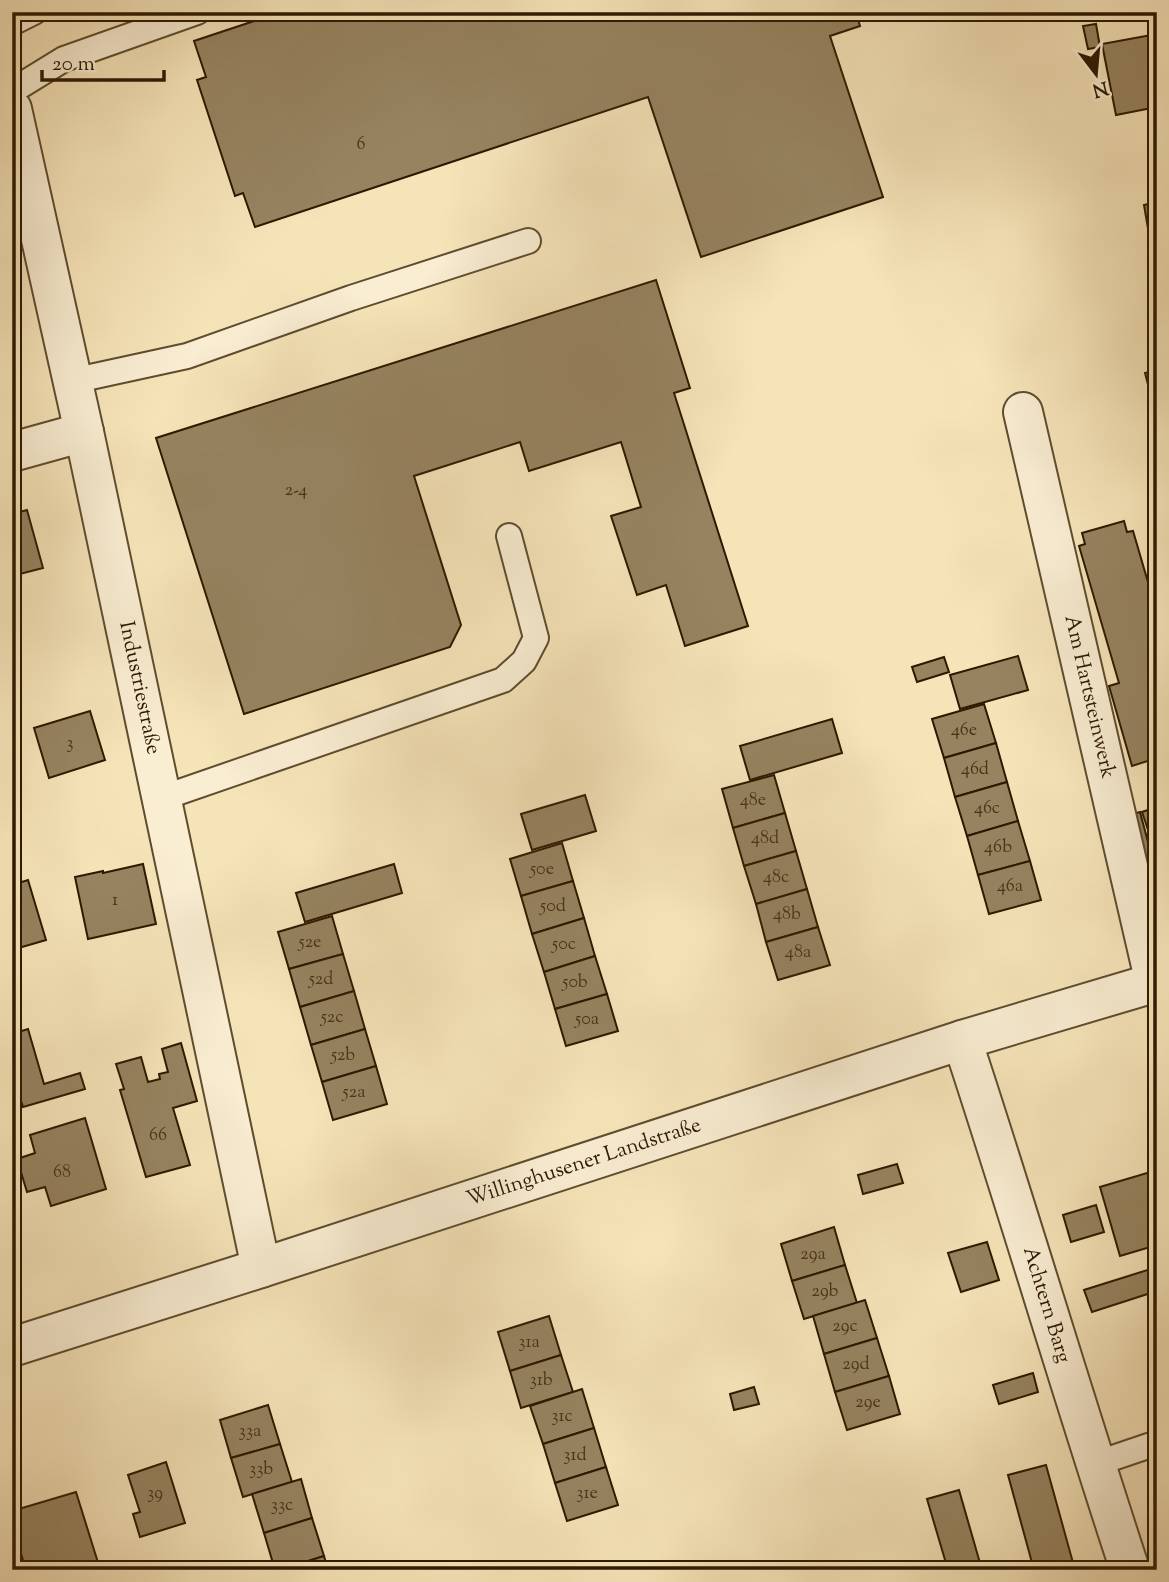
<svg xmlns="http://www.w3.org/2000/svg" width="1169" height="1582" viewBox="0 0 1169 1582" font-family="'Sorts Mill Goudy',serif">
	<rect width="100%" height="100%" fill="#f6e4b9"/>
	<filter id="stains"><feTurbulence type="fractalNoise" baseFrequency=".00286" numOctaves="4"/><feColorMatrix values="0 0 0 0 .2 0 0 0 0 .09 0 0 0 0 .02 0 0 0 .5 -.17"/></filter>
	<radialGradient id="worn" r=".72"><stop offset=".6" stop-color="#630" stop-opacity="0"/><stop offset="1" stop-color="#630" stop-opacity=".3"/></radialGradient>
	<g fill="#968360" stroke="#2d1900" stroke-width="2">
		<path d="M281,12h575l4,14 -30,10 53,161 -182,60 -53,-160 -393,130 -12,-34 -8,3 -38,-116 9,-3 -12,-36z"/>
		<path d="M1096,24l4,23 -12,2 -5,-23z"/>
		<path d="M1157,34v73l-41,8 -14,-71z"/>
		<path d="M1157,202v43l-6,1 -7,-41z"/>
		<path d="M656,280l34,108 -16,5 74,233 -63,20 -19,-61 -29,10 -26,-79 30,-9 -20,-65 -92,29 -9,-29 -106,34 47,149 -11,22 -206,67 -88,-276z"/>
		<path d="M1157,370v49l-12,-46z"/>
		<path d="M27,510l16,58 -31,8v-62z"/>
		<path d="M1124,521l3,11 6,-1 24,82v145l-25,8 -23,-80 10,-3 -40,-137 6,-2 -3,-11z"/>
		<path d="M12,612l6,21 -6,2z"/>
		<path d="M1018,656l10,34 -68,19 -10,-34z"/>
		<path d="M944,657l5,15 -32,10 -5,-15z"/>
		<path d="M984,704l12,39 -52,15 -12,-39z"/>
		<path d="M90,711l15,49 -56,18 -15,-50z"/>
		<path d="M832,719l10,34 -92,27 -10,-34z"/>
		<path d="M996,743l11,39 -52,15 -11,-39z"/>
		<path d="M774,775l11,38 -52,15 -11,-39z"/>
		<path d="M1007,782l11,39 -51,15 -12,-39z"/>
		<path d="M585,795l11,36 -64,19 -11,-36z"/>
		<path d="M1157,807v50l-15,-45z"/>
		<path d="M1140,812l16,60 -14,4 -16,-60z"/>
		<path d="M785,813l11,38 -52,15 -11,-38z"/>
		<path d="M1018,821l12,40 -52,14 -11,-39z"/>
		<path d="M562,843l11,38 -52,15 -11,-37z"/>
		<path d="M796,851l11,38 -51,15 -12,-38z"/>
		<path d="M1030,861l11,39 -52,14 -11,-39z"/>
		<path d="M143,864l13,60 -68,15 -13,-62 28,-6v2z"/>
		<path d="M394,864l8,29 -97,29 -9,-29z"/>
		<path d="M28,880l18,60 -34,10v-65z"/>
		<path d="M573,881l11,37 -52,16 -11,-38z"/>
		<path d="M807,889l11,38 -52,15 -10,-38z"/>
		<path d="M332,916l11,38 -54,15 -11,-37z"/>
		<path d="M584,918l11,38 -51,16 -12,-38z"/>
		<path d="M818,927l12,38 -52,15 -12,-38z"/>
		<path d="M343,954l11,37 -54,16 -11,-38z"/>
		<path d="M595,956l12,38 -52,15 -11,-37z"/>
		<path d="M354,991l11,38 -54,16 -11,-38z"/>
		<path d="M607,994l11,37 -52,15 -11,-37z"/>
		<path d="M28,1029l16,55 36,-11 5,16 -62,18 -11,-34v-39z"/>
		<path d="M365,1029l11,37 -54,16 -11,-37z"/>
		<path d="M181,1043l16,58 -24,7 17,57 -44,12 -26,-87 4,-1 -8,-25 25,-7 7,25 12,-3 -1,-5 9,-2 -6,-23z"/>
		<path d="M376,1066l11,38 -54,16 -11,-38z"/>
		<path d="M85,1118l21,71 -55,17 -6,-19 -18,5 -10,-33 18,-6 -5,-18z"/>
		<path d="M897,1164l6,19 -40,11 -5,-19z"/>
		<path d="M1157,1170v75l-37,11 -20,-69z"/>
		<path d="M1096,1205l8,27 -33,10 -8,-27z"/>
		<path d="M834,1227l11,38 -53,16 -11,-37z"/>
		<path d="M987,1242l12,38 -38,12 -13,-39z"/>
		<path d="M845,1265l12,38 -53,16 -12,-38z"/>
		<path d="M1157,1267v24l-65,21 -8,-22z"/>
		<path d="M865,1300l12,38 -53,16 -11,-38z"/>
		<path d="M549,1316l12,39 -51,16 -12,-39z"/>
		<path d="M877,1338l12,38 -54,16 -11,-38z"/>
		<path d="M561,1355l12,37 -52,16 -11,-37z"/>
		<path d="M1033,1373l5,19 -39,12 -6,-19z"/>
		<path d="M889,1376l11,38 -53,16 -12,-38z"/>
		<path d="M754,1387l5,17 -25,6 -4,-16z"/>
		<path d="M582,1389l12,39 -51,16 -13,-38z"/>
		<path d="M268,1405l12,39 -49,14 -11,-38z"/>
		<path d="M594,1428l12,39 -51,16 -12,-39z"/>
		<path d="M280,1444l12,38 -49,15 -12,-39z"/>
		<path d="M166,1462l19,61 -45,14 -7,-23 7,-2 -12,-37z"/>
		<path d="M1046,1465l29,105h-41l-26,-95z"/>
		<path d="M606,1467l12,38 -51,16 -12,-38z"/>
		<path d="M301,1479l11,39 -48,15 -12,-39z"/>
		<path d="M959,1490l23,80h-34l-21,-71z"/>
		<path d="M76,1492l24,77 -74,1 -14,-46v-13z"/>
		<path d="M312,1518l12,38 -44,14h-5l-11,-37z"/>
		<path d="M324,1556l4,14h-48z"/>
	</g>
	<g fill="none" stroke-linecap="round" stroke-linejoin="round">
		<defs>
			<g id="service">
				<path d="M12,23l22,-11"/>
				<path d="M12,91l52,-32 133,-47"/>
				<path d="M72,381l115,-25 164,-58 177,-57"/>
				<path d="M162,798l341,-118 21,-19 12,-23 -27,-102"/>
				<path d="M1095,1464l62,-21"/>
			</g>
			<g id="minor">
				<path d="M12,109l72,323 177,836"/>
				<path d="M1023,412l132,571"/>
				<path d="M12,452l72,-20"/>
				<path d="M962,1040c58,176 110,354 168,530"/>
			</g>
			<path id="tertiary" d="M12,1347l249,-79 701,-228 195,-58"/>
		</defs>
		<use href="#service" stroke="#5f4c2e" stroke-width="28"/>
		<use href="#minor" stroke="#5f4c2e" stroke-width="42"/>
		<use href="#tertiary" stroke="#5f4c2e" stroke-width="42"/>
		<use href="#service" stroke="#f9edd2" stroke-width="24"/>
		<use href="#minor" stroke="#f9edd2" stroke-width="38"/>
		<use href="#tertiary" stroke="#f9edd2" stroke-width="38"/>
	</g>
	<g text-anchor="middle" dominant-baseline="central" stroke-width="7" stroke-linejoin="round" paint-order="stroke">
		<g font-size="18" fill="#473418">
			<text x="361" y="145">6</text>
			<text x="296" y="491">2-4</text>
			<text x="964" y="731">46e</text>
			<text x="70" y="744">3</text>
			<text x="975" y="770">46d</text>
			<text x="753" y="801">48e</text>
			<text x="987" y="809">46c</text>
			<text x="765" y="839">48d</text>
			<text x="998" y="848">46b</text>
			<text x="542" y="870">50e</text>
			<text x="776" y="878">48c</text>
			<text x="1010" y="887">46a</text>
			<text x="115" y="901">1</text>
			<text x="553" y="907">50d</text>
			<text x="787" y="915">48b</text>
			<text x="310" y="943">52e</text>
			<text x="564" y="945">50c</text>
			<text x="798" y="953">48a</text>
			<text x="321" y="980">52d</text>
			<text x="575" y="983">50b</text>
			<text x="332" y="1018">52c</text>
			<text x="587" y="1020">50a</text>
			<text x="343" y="1056">52b</text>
			<text x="354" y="1093">52a</text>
			<text x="158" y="1136">66</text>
			<text x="62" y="1173">68</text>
			<text x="813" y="1255">29a</text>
			<text x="825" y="1292">29b</text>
			<text x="845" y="1327">29c</text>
			<text x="529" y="1343">31a</text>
			<text x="856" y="1365">29d</text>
			<text x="541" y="1381">31b</text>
			<text x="868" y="1403">29e</text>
			<text x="562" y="1417">31c</text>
			<text x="250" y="1432">33a</text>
			<text x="575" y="1456">31d</text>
			<text x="261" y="1470">33b</text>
			<text x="155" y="1494">39</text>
			<text x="587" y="1494">31e</text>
			<text x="282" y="1506">33c</text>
		</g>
		<g font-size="21" fill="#2d1900" stroke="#f9edd2">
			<text transform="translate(139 688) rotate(78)">Industriestraße</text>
			<text transform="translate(1089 697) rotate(77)">Am Hartsteinwerk</text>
			<text transform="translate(584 1163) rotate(-18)">Willinghusener Landstraße</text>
			<text transform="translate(1046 1305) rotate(73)">Achtern Barg</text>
		</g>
	</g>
	<rect width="1169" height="1582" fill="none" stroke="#f6e4b9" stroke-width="42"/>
	<rect x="14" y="14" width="1141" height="1554" fill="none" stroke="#2d1900" stroke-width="3.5"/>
	<rect x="21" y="21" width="1127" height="1540" fill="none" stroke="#2d1900" stroke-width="2"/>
	<g transform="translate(1096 74) rotate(164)" stroke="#f9edd2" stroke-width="5" paint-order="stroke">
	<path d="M0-5L12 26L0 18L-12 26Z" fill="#2d1900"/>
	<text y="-10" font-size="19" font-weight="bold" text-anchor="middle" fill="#2d1900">N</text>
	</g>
	<path d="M42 70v10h122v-10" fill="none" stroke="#2d1900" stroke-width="3.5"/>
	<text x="52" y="70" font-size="21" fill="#2d1900" stroke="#f9edd2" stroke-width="5" paint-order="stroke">20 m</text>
	<rect width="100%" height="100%" filter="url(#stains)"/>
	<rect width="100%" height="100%" fill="url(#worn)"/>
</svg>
